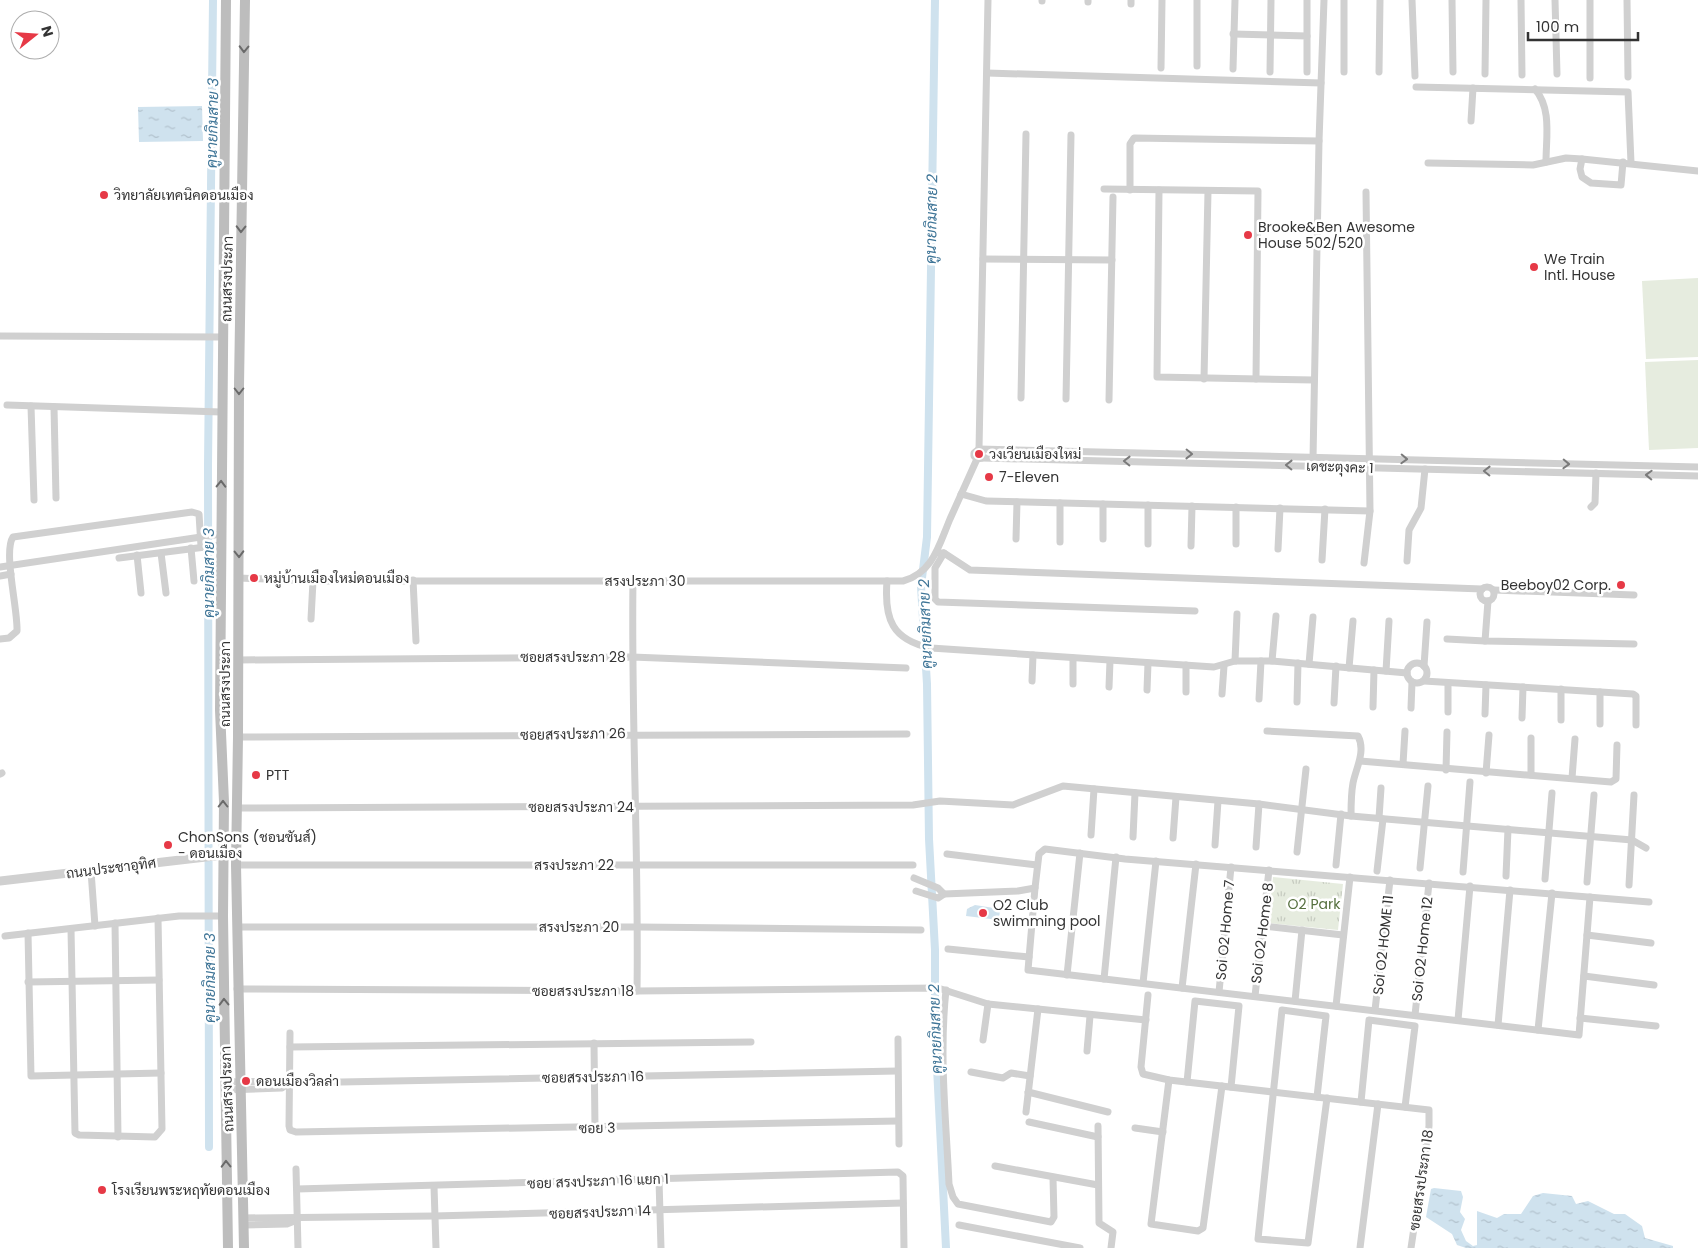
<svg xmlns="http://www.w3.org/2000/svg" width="1698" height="1248" viewBox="0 0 1698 1248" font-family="Poppins,Sarabun,sans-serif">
	<defs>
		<pattern id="park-tufts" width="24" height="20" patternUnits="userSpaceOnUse" patternTransform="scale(1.25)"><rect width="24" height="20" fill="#e6ecdf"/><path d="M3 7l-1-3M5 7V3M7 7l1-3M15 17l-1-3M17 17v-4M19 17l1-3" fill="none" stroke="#c6cbc0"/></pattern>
		<pattern id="water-ripples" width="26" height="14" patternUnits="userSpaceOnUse" patternTransform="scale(1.25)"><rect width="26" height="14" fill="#cfe2ee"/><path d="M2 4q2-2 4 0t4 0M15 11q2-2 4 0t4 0" fill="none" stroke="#b2c2cd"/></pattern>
	</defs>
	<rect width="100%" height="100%" fill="#fff"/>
	<path fill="url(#park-tufts)" d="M1273,877l70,7 -5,46 -70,-7z"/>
	<g fill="#e6ecdf">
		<path d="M1698,278v79l-52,2 -4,-78z"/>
		<path d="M1698,360v88l-49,2 -4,-88z"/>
	</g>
	<g fill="url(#water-ripples)">
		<path d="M202,106l1,35 -64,1 -1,-35z"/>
		<path d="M975,905l25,4 -1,11 -33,-4 1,-7z"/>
		<path d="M1434,1188l27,3 2,6 -3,15 5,7 -4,11 5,11 7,5 4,-1v-34l20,7 7,-4h17l12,-18 10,-3 29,3 4,8 12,-3 26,13h11l17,12 3,12 28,8v2h-207l-9,-3 -5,-11 -26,-17 5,-28z"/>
	</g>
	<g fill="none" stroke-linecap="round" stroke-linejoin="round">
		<g stroke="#cfe2ee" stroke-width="8">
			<path d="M935,0l-8,537 -6,49 6,98 2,155 6,111v77l11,221"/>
			<path d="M209,1147l-1,-682 5,-465"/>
		</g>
		<g stroke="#d0d0d0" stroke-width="7">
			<path d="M1412,0l3,76"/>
			<path d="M1452,0l1,72"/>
			<path d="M1521,0l1,75"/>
			<path d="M1555,0l2,74"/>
			<path d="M1590,0v78"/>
			<path d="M1627,0l1,77"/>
			<path d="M1042,1v-1"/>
			<path d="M1088,2v-2"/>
			<path d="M1131,4v-4"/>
			<path d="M1233,34l74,2v36"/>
			<path d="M1307,36v-36"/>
			<path d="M1197,66v-66"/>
			<path d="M1161,68l1,-68"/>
			<path d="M1233,69l2,-69"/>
			<path d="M1270,72l1,-72"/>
			<path d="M1344,72v-72"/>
			<path d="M1379,72l1,-72"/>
			<path d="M987,73l334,10"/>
			<path d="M1485,74l1,-74"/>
			<path d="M1416,87l212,5 3,71"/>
			<path d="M1535,89c17,20 11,48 11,73"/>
			<path d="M1471,121l2,-33"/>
			<path d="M1582,159l-2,10 2,8 9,6 30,2 2,-23"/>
			<path d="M1428,163l105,2 33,-7 16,1 116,12"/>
			<path d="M1104,189l154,2 -2,188"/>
			<path d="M1130,190v-46l4,-6 185,3"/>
			<path d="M1159,190l-2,187 157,3"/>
			<path d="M983,259l129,1"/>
			<path d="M0,336l221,1"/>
			<path d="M1204,379l4,-188"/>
			<path d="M1021,398l5,-264"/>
			<path d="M1066,399l5,-264"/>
			<path d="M1109,400l4,-203"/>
			<path d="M7,405l214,7"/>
			<path d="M31,406l3,94"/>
			<path d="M54,407l2,91"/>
			<path d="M979,449l9,-449"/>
			<path d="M982,450v8l-5,1 -3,-3v-3l5,-4 719,18"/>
			<path d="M982,458l716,18"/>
			<path d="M1313,459l6,-318 5,-141"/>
			<path d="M961,494l25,7 384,10"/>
			<path d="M1591,507l4,-4 1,-30"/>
			<path d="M1016,539l1,-37"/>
			<path d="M1103,539v-35"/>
			<path d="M1060,542v-39"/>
			<path d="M1148,544v-39"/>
			<path d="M1236,544v-37"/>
			<path d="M1191,546l1,-40"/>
			<path d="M191,548l3,33"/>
			<path d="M1278,549l2,-41"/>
			<path d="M161,553l5,40"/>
			<path d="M937,553h7l26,17 512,19"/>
			<path d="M944,553l-9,15v31l3,3 257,9"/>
			<path d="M137,555l4,38"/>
			<path d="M119,558l102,-13"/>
			<path d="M1322,560l3,-51"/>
			<path d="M1407,561l2,-31 12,-22 4,-39"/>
			<path d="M1364,563l6,-52 -4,-319"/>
			<path d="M0,567l221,-33"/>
			<path d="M0,576l11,-2"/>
			<path d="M239,578l74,3h590c30,-8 36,-36 47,-62 9,-20 18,-40 27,-60"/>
			<path d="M413,580l3,61"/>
			<path d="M633,581c-2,137 6,273 4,410"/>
			<path d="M887,581c-3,38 5,59 44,67l283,19 21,-6h37l135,12"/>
			<circle cx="1487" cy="594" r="7"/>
			<path d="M1494,590l140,5"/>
			<path d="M1488,601l-3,40 149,3"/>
			<path d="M311,619l2,-38"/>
			<path d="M0,639l9,-1 8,-7c1,-22 -14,-79 -4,-94l179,-25 7,2 2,32"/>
			<path d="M1447,639l38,2"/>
			<path d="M239,660l393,-3 274,11"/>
			<path d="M1235,661l2,-47"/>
			<path d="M1272,661l4,-45"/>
			<circle cx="1417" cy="673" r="10"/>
			<path d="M1309,664l4,-47"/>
			<path d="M1424,666l3,-44"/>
			<path d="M1349,668l4,-47"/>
			<path d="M1386,671l3,-50"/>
			<path d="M1032,681l1,-26"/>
			<path d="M1424,681l209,13 3,2v29"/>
			<path d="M1073,684v-26"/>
			<path d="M1109,687l1,-26"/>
			<path d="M1147,690l1,-27"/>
			<path d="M1186,692v-27"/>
			<path d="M1222,694l2,-28"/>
			<path d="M1259,699l2,-38"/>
			<path d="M1297,702l1,-39"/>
			<path d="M1334,703l2,-37"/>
			<path d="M1373,707l1,-37"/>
			<path d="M1411,708l1,-26"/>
			<path d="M1448,712v-29"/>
			<path d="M1485,714l1,-29"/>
			<path d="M1522,718l1,-31"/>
			<path d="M1561,720v-31"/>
			<path d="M1600,724v-32"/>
			<path d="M1267,731l91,5c8,15 -2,32 -5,47 -2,11 -2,22 -2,33"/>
			<path d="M238,737l669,-3"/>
			<path d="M1360,761l251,21 5,-3 1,-34"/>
			<path d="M1403,764l2,-33"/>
			<path d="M1446,770l1,-38"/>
			<path d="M1486,773l3,-38"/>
			<path d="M0,774l2,-1"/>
			<path d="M1531,775v-37"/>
			<path d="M1572,778l3,-39"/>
			<path d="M238,808l675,-3 27,-4 73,4 50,-19 196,18 92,12 281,24 14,8"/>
			<path d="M1379,818l2,-30"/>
			<path d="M1091,835l3,-46"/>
			<path d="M1133,837l2,-44"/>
			<path d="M1173,838l3,-41"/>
			<path d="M1215,845l3,-44"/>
			<path d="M1256,847l3,-43"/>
			<path d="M1297,852l9,-83"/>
			<path d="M947,854l90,11"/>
			<path d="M236,865h677"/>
			<path d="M1336,865l5,-51"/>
			<path d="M1420,868l8,-82"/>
			<path d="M91,871l4,55"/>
			<path d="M1377,871l6,-52"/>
			<path d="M1463,872l7,-90"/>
			<path d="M1506,876l2,-47"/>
			<path d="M914,878l24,10 6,6 -6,4 -22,-7"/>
			<path d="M1545,879l7,-86"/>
			<path d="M1587,882l7,-87"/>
			<path d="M1629,885l5,-90"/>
			<path d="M1035,888l-7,82 551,65 11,-138"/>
			<path d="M944,894l74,-3 17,-3 4,-34 6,-5 80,10 524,43"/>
			<path d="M115,923l3,214"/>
			<path d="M1264,926l79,9"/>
			<path d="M238,927h400l283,3"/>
			<path d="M71,929l4,204 4,2 76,2 7,-8 -4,-211"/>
			<path d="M28,933l3,143 130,-3"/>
			<path d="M1587,935l64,8"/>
			<path d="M5,936l174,-20h44"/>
			<path d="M948,949l81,8"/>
			<path d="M1067,975l13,-122"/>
			<path d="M1584,976l70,9"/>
			<path d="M1104,979l12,-122"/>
			<path d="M28,982l131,-2"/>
			<path d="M1143,983l13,-122"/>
			<path d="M1182,988l14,-124"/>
			<path d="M237,989l400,2 301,-3 50,16 158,16"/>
			<path d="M946,990c-7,65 0,129 3,194l4,13 5,7 93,18 3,-5 -1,-39"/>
			<path d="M1219,992l12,-125"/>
			<path d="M1148,995l-7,72 2,7 26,6 260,30v16l-18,122"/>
			<path d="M1255,996l14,-126"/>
			<path d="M1295,1001l7,-71"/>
			<path d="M1336,1006l14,-129"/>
			<path d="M1375,1010l15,-130"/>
			<path d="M1415,1015l14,-132"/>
			<path d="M1580,1018l76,8"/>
			<path d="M1458,1020l12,-134"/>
			<path d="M1498,1025l12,-135"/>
			<path d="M1538,1030l14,-137"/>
			<path d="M290,1033l-1,93 1,4 6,2 602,-11"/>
			<path d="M898,1039l1,105"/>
			<path d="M983,1040l5,-36"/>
			<path d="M594,1043l1,85"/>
			<path d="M290,1047l461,-5"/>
			<path d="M1087,1051l3,-35"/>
			<path d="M971,1072l32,6 8,-5 19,3"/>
			<path d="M1169,1080l-18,144 47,7 5,-3 19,-142"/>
			<path d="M226,1082l57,-1 6,2 608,-12"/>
			<path d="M1187,1082l8,-81 44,5 -8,81"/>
			<path d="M225,1090l57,-2 7,-5"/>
			<path d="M1028,1092l80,20"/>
			<path d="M1317,1097l9,-81 -44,-6 -24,229 50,4 19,-145"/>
			<path d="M1361,1102l8,-82 46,6 -10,81"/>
			<path d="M1026,1112l12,-103"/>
			<path d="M1029,1122l69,15"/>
			<path d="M1098,1126l1,97 14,9 -2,16"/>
			<path d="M1135,1128l28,4"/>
			<path d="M995,1166l103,19"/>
			<path d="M296,1169l2,79"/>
			<path d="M659,1180l2,68"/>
			<path d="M434,1186l2,62"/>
			<path d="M297,1189l601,-17 5,4 1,72"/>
			<path d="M243,1218l191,-2 469,-13"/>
			<path d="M244,1225l43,-1 10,-4"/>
			<path d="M959,1225l121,23"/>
			<path d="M1360,1248l18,-144"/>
		</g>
		<path stroke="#d0d0d0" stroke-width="9" d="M0,881l223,-26"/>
		<g stroke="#bdbdbd" stroke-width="10">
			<path d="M226,0l-6,710 4,92 -1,114 5,332"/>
			<path d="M244,1248l-8,-383 2,-128 1,-351 6,-386"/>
		</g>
	</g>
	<defs><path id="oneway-chevron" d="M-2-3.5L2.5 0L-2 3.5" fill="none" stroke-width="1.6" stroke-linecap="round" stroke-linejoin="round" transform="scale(1.25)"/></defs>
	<g stroke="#6a6a6a">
		<use href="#oneway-chevron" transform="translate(244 49) rotate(91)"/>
		<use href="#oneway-chevron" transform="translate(241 229) rotate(91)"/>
		<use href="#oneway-chevron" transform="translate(239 391) rotate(90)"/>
		<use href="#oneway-chevron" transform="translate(221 484) rotate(-89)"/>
		<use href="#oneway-chevron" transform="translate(239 554) rotate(89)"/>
		<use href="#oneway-chevron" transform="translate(223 804) rotate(-90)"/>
		<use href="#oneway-chevron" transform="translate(224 1002) rotate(-91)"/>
		<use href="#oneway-chevron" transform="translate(226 1164) rotate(-91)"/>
	</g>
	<g stroke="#7a7a7a">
		<use href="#oneway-chevron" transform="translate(1189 454) rotate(1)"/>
		<use href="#oneway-chevron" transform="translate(1404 459) rotate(2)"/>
		<use href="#oneway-chevron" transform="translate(1127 461) rotate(-179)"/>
		<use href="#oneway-chevron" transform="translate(1566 464) rotate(2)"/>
		<use href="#oneway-chevron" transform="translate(1289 465) rotate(-179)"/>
		<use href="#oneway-chevron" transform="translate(1487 471) rotate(-179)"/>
		<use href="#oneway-chevron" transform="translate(1649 475) rotate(-178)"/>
	</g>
	<g fill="#e63946" stroke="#fff" stroke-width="2">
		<circle cx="104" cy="195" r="5"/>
		<circle cx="1248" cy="235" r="5"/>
		<circle cx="1534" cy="267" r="5"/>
		<circle cx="979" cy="454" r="5"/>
		<circle cx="989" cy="477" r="5"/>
		<circle cx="254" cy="578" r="5"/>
		<circle cx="1621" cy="585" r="5"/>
		<circle cx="256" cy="775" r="5"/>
		<circle cx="168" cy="845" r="5"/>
		<circle cx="983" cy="913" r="5"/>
		<circle cx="246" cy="1081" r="5"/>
		<circle cx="102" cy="1190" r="5"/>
	</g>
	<g text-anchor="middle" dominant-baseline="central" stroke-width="5" stroke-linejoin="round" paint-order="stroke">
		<g font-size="14" fill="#333" stroke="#fff" text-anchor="start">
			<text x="114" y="195">วิทยาลัยเทคนิคดอนเมือง</text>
			<text x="1258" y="227">Brooke&amp;Ben Awesome<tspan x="1258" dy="16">House 502/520</tspan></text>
			<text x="1544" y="259">We Train<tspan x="1544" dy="16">Intl. House</tspan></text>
			<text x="989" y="454">วงเวียนเมืองใหม่</text>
			<text x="999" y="477">7-Eleven</text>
			<text x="264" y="578">หมู่บ้านเมืองใหม่ดอนเมือง</text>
			<text x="1611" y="585" text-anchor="end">Beeboy02 Corp.</text>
			<text x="266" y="775">PTT</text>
			<text x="178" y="837">ChonSons (ชอนซันส์)<tspan x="178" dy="16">- ดอนเมือง</tspan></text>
			<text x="993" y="905">O2 Club<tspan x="993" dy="16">swimming pool</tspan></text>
			<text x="256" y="1081">ดอนเมืองวิลล่า</text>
			<text x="112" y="1190">โรงเรียนพระหฤทัยดอนเมือง</text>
		</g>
		<g font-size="14" fill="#333" stroke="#fff">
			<text transform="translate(227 279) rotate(-89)">ถนนสรงประภา</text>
			<text transform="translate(1340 467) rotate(2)">เดชะตุงคะ 1</text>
			<text x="645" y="581">สรงประภา 30</text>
			<text x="573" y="657">ซอยสรงประภา 28</text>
			<text transform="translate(225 684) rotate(-90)">ถนนสรงประภา</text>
			<text transform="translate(573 734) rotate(-1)">ซอยสรงประภา 26</text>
			<text x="581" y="807">ซอยสรงประภา 24</text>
			<text x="574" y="865">สรงประภา 22</text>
			<text transform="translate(111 868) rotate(-7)">ถนนประชาอุทิศ</text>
			<text x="579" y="927">สรงประภา 20</text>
			<text transform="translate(1225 930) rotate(-85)">Soi O2 Home 7</text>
			<text transform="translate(1262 933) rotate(-83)">Soi O2 Home 8</text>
			<text transform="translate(1383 945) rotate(-84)">Soi O2 HOME 11</text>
			<text transform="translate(1422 949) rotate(-84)">Soi O2 Home 12</text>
			<text x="583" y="991">ซอยสรงประภา 18</text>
			<text transform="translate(593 1077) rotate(-1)">ซอยสรงประภา 16</text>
			<text transform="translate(227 1089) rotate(-92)">ถนนสรงประภา</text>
			<text transform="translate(597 1128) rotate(-1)">ซอย 3</text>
			<text transform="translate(1421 1180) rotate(-82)">ซอยสรงประภา 18</text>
			<text transform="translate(598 1181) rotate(-2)">ซอย สรงประภา 16 แยก 1</text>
			<text transform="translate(600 1212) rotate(-2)">ซอยสรงประภา 14</text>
		</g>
		<g font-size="14" fill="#56703f" stroke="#fff">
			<text x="1314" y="904">O2 Park</text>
		</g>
		<g font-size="15" font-style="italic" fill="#3f7597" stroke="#fff">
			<text transform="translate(212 123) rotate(-89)">คูนายกิมสาย 3</text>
			<text transform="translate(931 219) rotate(-89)">คูนายกิมสาย 2</text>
			<text transform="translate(208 573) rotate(-90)">คูนายกิมสาย 3</text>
			<text transform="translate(925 624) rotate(-92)">คูนายกิมสาย 2</text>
			<text transform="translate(209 978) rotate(-90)">คูนายกิมสาย 3</text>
			<text transform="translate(935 1029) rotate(-92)">คูนายกิมสาย 2</text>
		</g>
	</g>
	<g transform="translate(35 35) rotate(73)"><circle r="24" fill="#ffffff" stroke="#adadad"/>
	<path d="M0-4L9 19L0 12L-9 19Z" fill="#e63946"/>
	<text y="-8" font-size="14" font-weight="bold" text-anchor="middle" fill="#333333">N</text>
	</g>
	<path d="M1528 32v8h110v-8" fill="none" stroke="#333333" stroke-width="2.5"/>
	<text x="1536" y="32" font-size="15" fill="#333333" stroke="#ffffff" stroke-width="4" paint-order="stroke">100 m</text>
</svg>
